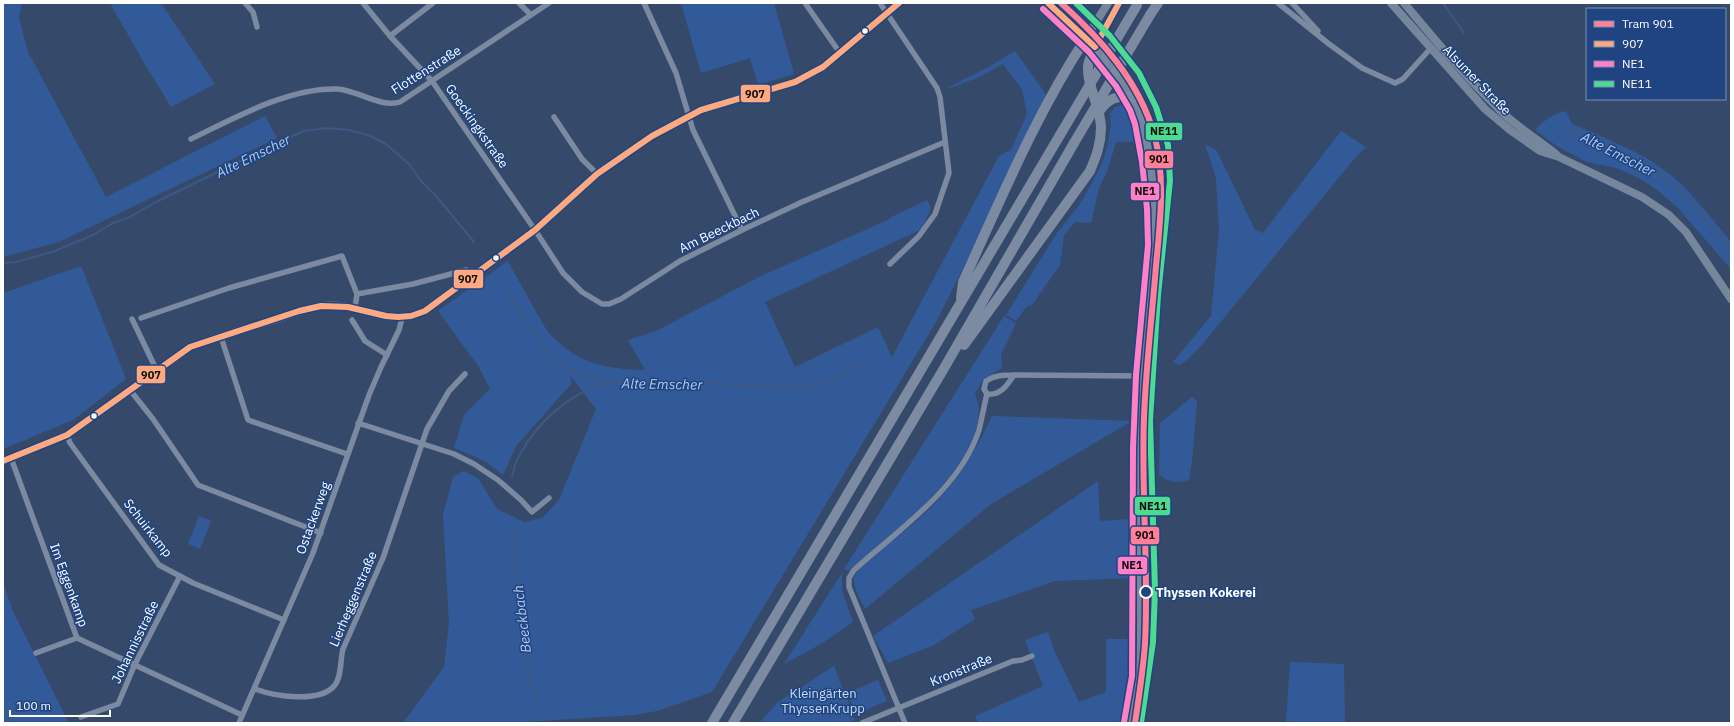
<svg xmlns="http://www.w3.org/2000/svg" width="1734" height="726" viewBox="0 0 1734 726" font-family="'IBM Plex Sans',sans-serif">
	<rect width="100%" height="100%" fill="#354a6b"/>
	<g fill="#335a98">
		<path d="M3,3h21l-3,3 -2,12 9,34 78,145 159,-81 12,22 -218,104 -56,15z"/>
		<path d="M110,3h51l54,81 -44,23 -28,-46z"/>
		<path d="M681,3h93l20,71 -36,11 -8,-27 -49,15z"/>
		<path d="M1015,51l28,39 3,6 -74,155 -36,71 -224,370 -55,19 -23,4 -124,8h-107l41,-56 5,-43 -6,-109 10,-38 10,-6 15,7 19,31 27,13 18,-4 17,-18 37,-91 -27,-35 3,9 -56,63 -13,29 -18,-14 -31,-13 10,-33 26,-26 -11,-22 -41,-56 70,-50c9,17 19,34 28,51 5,7 9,17 15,23 27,29 56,34 94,35l-17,-30 28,-9 105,-55 129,-57 -1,-1 38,-18 4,8 -9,21 -157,73 30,65 83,-40 14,30 107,-201 12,-6 16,-36 -5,-25 -19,-25 -26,14 -30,11v-1l40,-20z"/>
		<path d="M1121,105l7,3 5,13 4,21h-21l-9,30 -8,16 -8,35 -16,-1 -11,13 -4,30 -28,40 -6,2 -10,14 -10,-6 51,-82 23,-29 20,-36 7,-20 4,-23 -1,-12 5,-6z"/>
		<path d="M1566,111l6,13c35,15 71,28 100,52 21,18 41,44 59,66v27l-55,-63 -20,-17 -17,-11 -23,-10 -29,-6 -29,-15 -23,-17c9,-10 18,-16 31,-19z"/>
		<path d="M1341,131l25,16 -12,12 -153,187 -14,14 -8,5 -6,-3 38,-46 8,-86 -3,-52 -11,-34 12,7 38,79 8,3z"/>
		<path d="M81,266l45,113 -53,41 -70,29v-156z"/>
		<path d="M1004,316l12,7 -15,32 1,13 -19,12 -8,13c2,7 5,15 4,21 -7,61 -87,120 -131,157l-4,-2z"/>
		<path d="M1192,397l5,4 -5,60 -3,19c-12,3 -21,3 -30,-6l1,-51z"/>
		<path d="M992,416l140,5 -141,83 -126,105c-4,-8 -12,-22 -11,-31 2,-11 43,-41 53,-49 41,-34 63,-66 85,-113z"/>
		<path d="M1098,481l2,40 31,-2 1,59 -77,3 -84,29 4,9 -41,26 -46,18 -15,-27z"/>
		<path d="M199,516l12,5 -11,28 -12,-5z"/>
		<path d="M842,573v18l11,31 -32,22 -37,20z"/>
		<path d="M3,582l9,27 57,114h-66z"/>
		<path d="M1048,632l6,18 25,52 27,-10v-53h31l-15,84h-144l-3,-7 68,-30 -18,-46z"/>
		<path d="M1290,662l54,2 1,59h-59z"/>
		<path d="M834,666l21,54 -6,3h-90l18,-20z"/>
		<path d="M878,680l9,21 -31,13 -9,-21z"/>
	</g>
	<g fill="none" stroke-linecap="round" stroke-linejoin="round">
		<g stroke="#3c5883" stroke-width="2">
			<path d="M1443,3l21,30"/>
			<path d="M1569,130c33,14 69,27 98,50 24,19 44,47 64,70"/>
			<path d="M3,263l13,-1 36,-10 41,-17 20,-12 15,-5 28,-16 125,-61 23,-10 22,-3 23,2 19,5 18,9 24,21 11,16 15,15 38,46"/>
			<path d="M502,281l36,60 17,18 16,11 39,13h100l59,4h45l17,-7 33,-18"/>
			<path d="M512,477c2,-7 3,-15 7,-21 18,-34 51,-64 89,-73"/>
			<path d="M514,524l3,54 14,109 9,25"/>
		</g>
		<g stroke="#7b8aa1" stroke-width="5.5">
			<path d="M245,3l8,9 4,15"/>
			<path d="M363,3l27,33 42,45 103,149 28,43 19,19 20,12h7l12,-5 59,-38 62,-31 60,-28 143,-60"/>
			<path d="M519,3l12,12"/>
			<path d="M644,3l32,70 17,57 49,100"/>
			<path d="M805,3l35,50"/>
			<path d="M880,3l57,85 3,9 9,76 -14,41 -16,22 -29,28"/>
			<path d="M1278,3l51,41 33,24 33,15 8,-4 27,-30"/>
			<path d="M1292,3l26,28"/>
			<path d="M390,36l43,-33"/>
			<path d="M554,117l28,42 15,15"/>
			<path d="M191,139c43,-21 99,-52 147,-50 21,2 43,19 62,13l149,-99"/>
			<path d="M355,308l2,-14 56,-10 53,-14 4,7"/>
			<path d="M141,318l88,-30 113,-32 15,38"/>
			<path d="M132,319l25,52"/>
			<path d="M352,320l13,21 22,14"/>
			<path d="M221,337l27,83 99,34"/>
			<path d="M1014,375c-7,10 -13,21 -27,19l-3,-5 2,-8c9,-6 17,-6 28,-6l130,1 9,1"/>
			<path d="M130,390l23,29 45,66 123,48"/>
			<path d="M358,423l96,31 20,10 24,16 23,20 11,12 17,-14"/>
			<path d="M67,435l3,8 89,122 34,18 91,37"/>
			<path d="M11,458l66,180 165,77"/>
			<path d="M36,653l41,-15"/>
			<path d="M255,689c19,7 65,15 80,-4 7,-9 5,-26 8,-36l40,-91 44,-129 22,-38 16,-17"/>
			<path d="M81,717l37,-13 17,-40 45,-88"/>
			<path d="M239,723l74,-170 56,-158 12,-28 18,-37 3,-12"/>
			<path d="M862,723l151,-62 9,-1 10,-4"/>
			<path d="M905,723l-56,-136v-9l5,-8c44,-40 106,-81 125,-140 3,-12 5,-24 8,-36"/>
		</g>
		<g stroke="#76869d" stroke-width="8">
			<path d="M1048,3l47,44 28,35 14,25 6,15 7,39 5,47 1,37 -12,131 -3,72v196l-1,33 -8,46"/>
			<path d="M1076,3l34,33 29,37 17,34 12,38 2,36 -12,114 -8,125v36l2,30 3,104 -2,52 -12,81"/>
			<path d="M1391,3l94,106 25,21 30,21 19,6 83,40 27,18 17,17 45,67"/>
			<path d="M1404,3c32,38 64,77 100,111 16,15 36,27 53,41"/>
			<path d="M1086,38l22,-35"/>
			<path d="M1095,47l24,-44"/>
			<path d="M3,461l64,-26 111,-79 12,-9 9,-3c26,-9 52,-17 78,-25 15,-5 29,-11 44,-13 38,-5 67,23 104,5l110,-81 62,-56 55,-38 49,-26 94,-28 28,-15 76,-64"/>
		</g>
		<g stroke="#7c8ba1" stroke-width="10">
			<path d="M1150,15l8,-12"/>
			<path d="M1099,112c9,-14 18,-17 34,-14"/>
			<path d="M961,298l2,-16c38,-83 73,-168 123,-244"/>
			<path d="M964,345l126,-174c6,-14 11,-27 11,-43 0,-21 -14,-40 -13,-61 0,-7 5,-14 7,-20"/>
			<path d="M712,723l348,-588"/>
			<path d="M733,723l210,-353 131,-227"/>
		</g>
		<g stroke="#7c8ba1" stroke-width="10">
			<path d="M1060,135l77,-130"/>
			<path d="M1074,143l76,-128"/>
		</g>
		<defs>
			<g id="bus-1">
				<path d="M1048,3l47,44 24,-44"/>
				<path d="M3,461l64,-26 123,-88 109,-36 22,-5 27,1 38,9 12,1 13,-1 14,-5 110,-81 62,-56 55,-38 49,-26 94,-28 28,-15 76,-64"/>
			</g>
			<path id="bus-2" d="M1043,9l46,43 27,34 14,24 5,14 7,38 5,47 1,36 -12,130 -3,73 -1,228 -8,46"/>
			<path id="bus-3" d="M1076,3l34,33 29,37 17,34 12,38 2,36 -12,114 -8,125 5,170 -2,52 -12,81"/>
		</defs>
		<use href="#bus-1" stroke="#1f4481" stroke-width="9"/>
		<use href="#bus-2" stroke="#1f4481" stroke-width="9"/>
		<use href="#bus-3" stroke="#1f4481" stroke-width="9"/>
		<use href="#bus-1" stroke="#ffa980" stroke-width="6"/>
		<use href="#bus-2" stroke="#ff80c5" stroke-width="6"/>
		<use href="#bus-3" stroke="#4ddb92" stroke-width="6"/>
		<defs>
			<path id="tram-1" d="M1061,3c40,36 78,78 93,131 12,43 6,89 2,132 -4,50 -10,100 -12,151 -3,76 5,151 1,227 -2,27 -6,53 -10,79"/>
		</defs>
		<use href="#tram-1" stroke="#1f4481" stroke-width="9"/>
		<use href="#tram-1" stroke="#ff8098" stroke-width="6"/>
	</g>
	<g fill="#fff" stroke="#1f4481" stroke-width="1.5">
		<circle cx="865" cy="31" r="3.5"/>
		<circle cx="496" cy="258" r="3.5"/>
		<circle cx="94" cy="416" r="3.5"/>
	</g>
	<circle fill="#1f4481" stroke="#fff" stroke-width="2" cx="1146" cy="592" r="6"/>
	<g text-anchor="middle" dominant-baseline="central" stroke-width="3" stroke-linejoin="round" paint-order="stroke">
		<g font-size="13" fill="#fff" stroke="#1f4481">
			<text transform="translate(426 70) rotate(-32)">Flottenstraße</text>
			<text transform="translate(1477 80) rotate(46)">Alsumer Straße</text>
			<text transform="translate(477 126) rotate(55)">Goeckingkstraße</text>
			<text transform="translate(719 230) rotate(-26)">Am Beeckbach</text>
			<text transform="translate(313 518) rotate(-70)">Ostackerweg</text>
			<text transform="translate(148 528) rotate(52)">Schuirkamp</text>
			<text transform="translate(69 585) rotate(70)">Im Eggenkamp</text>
			<text transform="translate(353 599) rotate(-67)">Lierheggenstraße</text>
			<text transform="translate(135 642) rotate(-64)">Johannisstraße</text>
			<text transform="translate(961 670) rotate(-22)">Kronstraße</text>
		</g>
		<g font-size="13" font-weight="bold" fill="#fff" stroke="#1f4481" text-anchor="start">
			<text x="1156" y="592">Thyssen Kokerei</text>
		</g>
		<g font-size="13" fill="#c9dbf6" stroke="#1f4481">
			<text x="823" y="693">Kleingärten<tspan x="823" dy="15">ThyssenKrupp</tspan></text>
		</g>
		<g font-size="14" font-style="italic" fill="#b0caf0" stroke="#1f4481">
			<text transform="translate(1618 154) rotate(27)">Alte Emscher</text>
			<text transform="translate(253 156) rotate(-26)">Alte Emscher</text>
			<text transform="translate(662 384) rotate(1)">Alte Emscher</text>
			<text transform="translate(522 619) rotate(-97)">Beeckbach</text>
		</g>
	</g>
	<g stroke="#1f4481" stroke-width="1.5">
		<rect x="740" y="84" width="31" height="19" rx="4" fill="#ffa980"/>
		<rect x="1145" y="122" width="38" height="19" rx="4" fill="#4ddb92"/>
		<rect x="1144" y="150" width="30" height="19" rx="4" fill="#ff8098"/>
		<rect x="1130" y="182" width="30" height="19" rx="4" fill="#ff80c5"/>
		<rect x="453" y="269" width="31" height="20" rx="4" fill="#ffa980"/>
		<rect x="136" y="365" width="30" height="19" rx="4" fill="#ffa980"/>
		<rect x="1134" y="496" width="37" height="20" rx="4" fill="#4ddb92"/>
		<rect x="1130" y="526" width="30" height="19" rx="4" fill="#ff8098"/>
		<rect x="1117" y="556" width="31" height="19" rx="4" fill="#ff80c5"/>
	</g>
	<g font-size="11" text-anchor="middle" font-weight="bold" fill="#111">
		<text x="755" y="98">907</text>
		<text x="1164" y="135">NE11</text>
		<text x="1159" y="163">901</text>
		<text x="1145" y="195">NE1</text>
		<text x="468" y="283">907</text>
		<text x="151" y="379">907</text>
		<text x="1153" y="510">NE11</text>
		<text x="1145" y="539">901</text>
		<text x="1132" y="569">NE1</text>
	</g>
	<rect width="1734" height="726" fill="none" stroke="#ffffff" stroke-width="8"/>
	<rect x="1586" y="8" width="140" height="92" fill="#1f4481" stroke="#798fb3"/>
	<rect x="1594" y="21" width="20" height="6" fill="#ff8098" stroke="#798fb3"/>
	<text x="1622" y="28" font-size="12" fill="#ffffff">Tram 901</text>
	<rect x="1594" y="41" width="20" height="6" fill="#ffa980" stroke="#798fb3"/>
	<text x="1622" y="48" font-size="12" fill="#ffffff">907</text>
	<rect x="1594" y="61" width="20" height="6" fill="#ff80c5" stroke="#798fb3"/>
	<text x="1622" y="68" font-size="12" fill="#ffffff">NE1</text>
	<rect x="1594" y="81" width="20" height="6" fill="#4ddb92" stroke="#798fb3"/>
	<text x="1622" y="88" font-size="12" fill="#ffffff">NE11</text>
	<path d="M10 710v6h100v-6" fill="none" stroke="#ffffff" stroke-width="2"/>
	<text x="16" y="710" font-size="12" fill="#ffffff" stroke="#1f4481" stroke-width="3" paint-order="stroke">100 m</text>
</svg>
